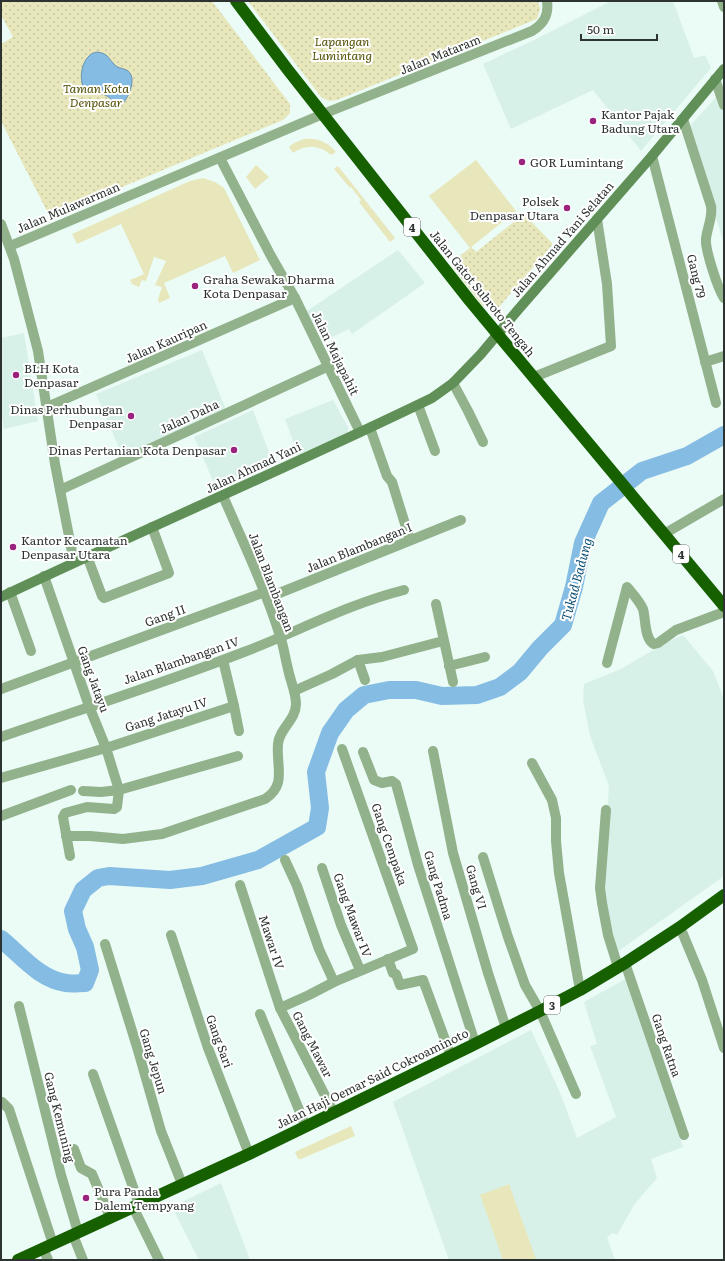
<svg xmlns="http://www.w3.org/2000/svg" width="725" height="1261" viewBox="0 0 725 1261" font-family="Literata,serif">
	<defs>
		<pattern id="park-dots" width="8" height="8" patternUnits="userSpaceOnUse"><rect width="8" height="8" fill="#e7e7bb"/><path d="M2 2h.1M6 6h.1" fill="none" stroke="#c6c7a1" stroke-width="1.8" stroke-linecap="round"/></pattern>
	</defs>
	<rect width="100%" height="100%" fill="#ebfbf6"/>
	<g fill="#d8f1e8">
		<path d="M611,1h62l21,57 11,-3 6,13 -70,83 -48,-61 -82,39 -28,-65 53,-25z"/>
		<path d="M718,95l6,19v130l-36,-116z"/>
		<path d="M398,250l27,33 -73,51 -3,-5 -27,13 -15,-31z"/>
		<path d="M24,333l14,88 -34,8 -3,-17v-74z"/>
		<path d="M202,350l24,60 -103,47 -27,-63z"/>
		<path d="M333,400l15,27v4l-3,3 -47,21 -13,-36z"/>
		<path d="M253,410l20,53 -57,25 -22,-51z"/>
		<path d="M683,635l30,36 11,28v177l-107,76 -13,-45 -2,-25 7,-96 -19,-50 -7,-36 1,-16 37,-15 46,-27z"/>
		<path d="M627,978l19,53 37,116 -32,12 6,19 -23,27 -17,30 -4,-2 -6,4 8,23h-166l-56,-158 138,-72 28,60 18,48 39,-21 -26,-71 7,-2 -13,-42z"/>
		<path d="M221,1183l29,77h-51l-27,-53z"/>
	</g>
	<g fill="#e7e7bb">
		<path d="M304,139c14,-1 23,3 32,13l-5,3c-12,-10 -25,-11 -38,-2l-4,-6 5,-4z"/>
		<path d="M476,160l40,51 -46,37 -41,-52z"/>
		<path d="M256,165l13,12 -14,12 -9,-12z"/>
		<path d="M338,166l57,72 -5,4 -31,-40 2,-2 -10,-13 -1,1 -16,-19z"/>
		<path d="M203,178l12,4 9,6 36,72 -27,13 -8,-17 -61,27 6,15 -11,5 -1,-4 4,-12 -7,-2 11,-24 -12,-4 -8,24 -4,-1 -3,7 -7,-3 -2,-4 14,-6 -23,-50 -44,20 -5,-10 118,-53z"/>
		<path d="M351,1126l4,10 -54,23h-3l-3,-7z"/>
		<path d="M509,1184l27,75 -2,1h-31l-23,-65z"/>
	</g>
	<g fill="url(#park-dots)">
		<path d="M1,1h211l78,103v9l-7,7 -233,97 -49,-96v-77l12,-7 -12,-22z"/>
		<path d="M248,1h290l2,8 -3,10 -200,81 -8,1 -8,-4z"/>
		<path d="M524,214l29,30 -54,63 -9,2 -8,-4 -32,-41 21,-17 5,5z"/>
	</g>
	<path fill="#85bce3" stroke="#6b93ae" d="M97,52c12,2 10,5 17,12 4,5 10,4 14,7 9,7 1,26 -5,32 -9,2 -11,-5 -18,-8 -6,-3 -12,-1 -17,-2 -10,-7 -8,-29 1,-37 2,-3 5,-3 8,-4z"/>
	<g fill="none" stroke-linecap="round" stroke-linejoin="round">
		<path stroke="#85bce3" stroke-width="18" d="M1,939c20,16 38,40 65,44 6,1 13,0 19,0l5,-13 -5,-23 -8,-18 -4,-18 10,-21 15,-12 11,-2 61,4 32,-4 56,-16 59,-33 3,-19 -4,-36 14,-39 16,-23 18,-15 25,-5h27l26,6 35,-1 23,-8 20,-15 20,-24 23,-23 11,-38 9,-44 18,-40 41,-32 45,-15 37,-21"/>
		<g stroke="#92b28c" stroke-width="10">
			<path d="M722,1l2,6"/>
			<path d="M715,79l9,26"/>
			<path d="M683,119l28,87c2,11 -4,22 -5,33 -1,11 12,50 18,59"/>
			<path d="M652,156l64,247"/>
			<path d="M220,158l51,98 24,42 65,134"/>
			<path d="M1,224l13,35 24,92 17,113 19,98"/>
			<path d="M10,246l313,-132 209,-83c12,-7 17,-16 15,-30"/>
			<path d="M705,362l19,-6"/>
			<path d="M534,377l77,-31 -4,-62 -10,-65"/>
			<path d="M453,383l15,28 15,31"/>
			<path d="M418,405l17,46"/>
			<path d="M47,407l248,-109"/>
			<path d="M370,428l17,48 5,6 18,58"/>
			<path d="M60,490l269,-124"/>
			<path d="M664,534l60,-35"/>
			<path d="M87,556l15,40 2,2 65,-25 -17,-46"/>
			<path d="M44,576l45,130 17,42 13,42 -18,2 -18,-1"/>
			<path d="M10,592l21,59"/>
			<path d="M267,598l194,-78"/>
			<path d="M436,604l17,78"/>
			<path d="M223,660l11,46 5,25"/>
			<path d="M358,660l7,20"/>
			<path d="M607,663l20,-76 1,1c5,6 12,14 15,21 3,10 1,30 11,35l4,-1 18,-13 48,-18"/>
			<path d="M449,666l36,-9"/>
			<path d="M1,689l264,-97"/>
			<path d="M294,691l38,-17 26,-14 24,-3 61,-16"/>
			<path d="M1,737c81,-28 163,-54 243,-85 53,-20 104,-48 160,-62"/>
			<path d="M433,751l20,102 35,120 18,55"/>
			<path d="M363,752l11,28 8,3 10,-2 4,3 22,81 57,178"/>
			<path d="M532,763l20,37 4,18v23l3,32 21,117"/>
			<path d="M1,778l105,-30 128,-42"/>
			<path d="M606,810l-6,78 2,15 6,32 10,32"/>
			<path d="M1,816l70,-26"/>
			<path d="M66,836h24l33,3 39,-5 103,-35c22,-14 11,-32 13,-55 1,-15 18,-24 18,-40 0,-12 -6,-24 -8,-35 -3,-11 -4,-22 -8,-33 -15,-48 -37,-94 -57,-140"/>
			<path d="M70,856l-7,-39 2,-4 22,-6 27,2 3,-2 2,-17 119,-34"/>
			<path d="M483,857l25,80 17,48 15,26 36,83"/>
			<path d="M285,860l12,26 22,63 15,33"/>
			<path d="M322,868l19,57 19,45"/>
			<path d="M240,885l40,123 54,105"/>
			<path d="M680,927l22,53 22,68"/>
			<path d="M171,935l37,113 41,106"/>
			<path d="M105,944l32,103 24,84 21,53"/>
			<path d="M388,959l5,14 3,1 4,11 23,-5 28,76"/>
			<path d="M625,963l59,172"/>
			<path d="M19,1006l42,169 17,57"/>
			<path d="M280,1008l29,-13 25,-13 79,-33 -71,-200"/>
			<path d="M260,1014l46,113"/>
			<path d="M93,1074l46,130"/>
			<path d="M2,1102l7,7 44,135"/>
			<path d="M74,1149l7,19 11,6 18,43"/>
			<path d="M133,1207l26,53"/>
			<path d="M73,1235l10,25"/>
			<path d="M43,1248l5,12"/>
		</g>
		<path stroke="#618f58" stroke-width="10" d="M1,597c143,-68 289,-130 431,-199l21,-15 28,-29 36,-43 135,-155 72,-87"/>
		<g stroke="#166000" stroke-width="12">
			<path d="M236,1l52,69 182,231 254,305"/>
			<path d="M18,1260l231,-106 222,-108 69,-35 40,-21 45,-27 55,-36 44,-32"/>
		</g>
	</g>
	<g fill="#9a237d" stroke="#fff" stroke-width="1.5">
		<circle cx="593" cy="121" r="4"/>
		<circle cx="522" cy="162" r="4"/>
		<circle cx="567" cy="208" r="4"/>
		<circle cx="195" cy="286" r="4"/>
		<circle cx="16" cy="375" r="4"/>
		<circle cx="131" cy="416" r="4"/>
		<circle cx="234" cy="450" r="4"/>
		<circle cx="13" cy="547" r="4"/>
		<circle cx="86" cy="1198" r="4"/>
	</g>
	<g text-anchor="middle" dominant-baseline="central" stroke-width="4" stroke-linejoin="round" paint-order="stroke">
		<g fill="#fff" stroke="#6c706f" stroke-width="1">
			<rect x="404" y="218" width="16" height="18" rx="3"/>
			<rect x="673" y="545" width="16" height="18" rx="3"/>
			<rect x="544" y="996" width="16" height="18" rx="3"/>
		</g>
		<g font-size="11" font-weight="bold" fill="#2d3331">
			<text x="412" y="227">4</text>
			<text x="681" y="554">4</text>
			<text x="552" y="1005">3</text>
		</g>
		<g font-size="12" font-style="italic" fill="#565208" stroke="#fff">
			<text x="342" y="41">Lapangan<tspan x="342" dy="14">Lumintang</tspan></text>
			<text x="96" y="88">Taman Kota<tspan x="96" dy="14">Denpasar</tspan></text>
		</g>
		<g font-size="12" fill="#2d3331" stroke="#fff">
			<text transform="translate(440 54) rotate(-22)">Jalan Mataram</text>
			<text transform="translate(68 207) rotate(-23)">Jalan Mulawarman</text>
			<text transform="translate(562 239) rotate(-49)">Jalan Ahmad Yani Selatan</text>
			<text transform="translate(697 276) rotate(76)">Gang 79</text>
			<text transform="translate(483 293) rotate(51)">Jalan Gatot Subroto Tengah</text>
			<text transform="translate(166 341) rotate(-24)">Jalan Kauripan</text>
			<text transform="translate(336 353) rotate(64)">Jalan Majapahit</text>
			<text transform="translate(189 416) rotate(-25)">Jalan Daha</text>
			<text transform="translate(253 467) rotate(-25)">Jalan Ahmad Yani</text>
			<text transform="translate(359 547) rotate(-22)">Jalan Blambangan I</text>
			<text transform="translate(272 582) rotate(69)">Jalan Blambangan</text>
			<text transform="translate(165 615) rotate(-20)">Gang II</text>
			<text transform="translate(181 660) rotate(-19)">Jalan Blambangan IV</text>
			<text transform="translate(94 679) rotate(70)">Gang Jatayu</text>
			<text transform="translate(166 714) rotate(-18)">Gang Jatayu IV</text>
			<text transform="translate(390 844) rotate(71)">Gang Cempaka</text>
			<text transform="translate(439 885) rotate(73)">Gang Padma</text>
			<text transform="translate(477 887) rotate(74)">Gang VI</text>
			<text transform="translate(353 915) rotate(70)">Gang Mawar IV</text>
			<text transform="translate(272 942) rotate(72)">Mawar IV</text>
			<text transform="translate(220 1041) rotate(70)">Gang Sari</text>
			<text transform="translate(313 1044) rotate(63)">Gang Mawar</text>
			<text transform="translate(667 1045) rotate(71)">Gang Ratna</text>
			<text transform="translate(154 1061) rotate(73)">Gang Jepun</text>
			<text transform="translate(372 1078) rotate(-26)">Jalan Haji Oemar Said Cokroaminoto</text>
			<text transform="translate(60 1117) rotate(76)">Gang Kemuning</text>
		</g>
		<g font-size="12" fill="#2d3331" stroke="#fff" text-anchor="start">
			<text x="601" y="114">Kantor Pajak<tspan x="601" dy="14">Badung Utara</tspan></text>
			<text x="530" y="162">GOR Lumintang</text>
			<text x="559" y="201" text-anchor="end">Polsek<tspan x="559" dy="14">Denpasar Utara</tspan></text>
			<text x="203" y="279">Graha Sewaka Dharma<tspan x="203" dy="14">Kota Denpasar</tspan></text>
			<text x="24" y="368">BLH Kota<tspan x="24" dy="14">Denpasar</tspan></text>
			<text x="123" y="409" text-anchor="end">Dinas Perhubungan<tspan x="123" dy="14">Denpasar</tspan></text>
			<text x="226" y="450" text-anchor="end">Dinas Pertanian Kota Denpasar</text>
			<text x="21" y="540">Kantor Kecamatan<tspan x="21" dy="14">Denpasar Utara</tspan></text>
			<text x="94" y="1191">Pura Panda<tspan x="94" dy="14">Dalem Tempyang</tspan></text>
		</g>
		<g font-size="13" font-style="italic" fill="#0d5075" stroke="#fff">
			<text transform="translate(576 579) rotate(-75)">Tukad Badung</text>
		</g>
	</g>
	<rect width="725" height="1261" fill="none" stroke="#2d3331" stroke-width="4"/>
	<path d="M581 34v6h76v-6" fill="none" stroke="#2d3331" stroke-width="2"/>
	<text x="587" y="34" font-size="12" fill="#2d3331" stroke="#ffffff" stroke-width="3" paint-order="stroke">50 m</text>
</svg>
